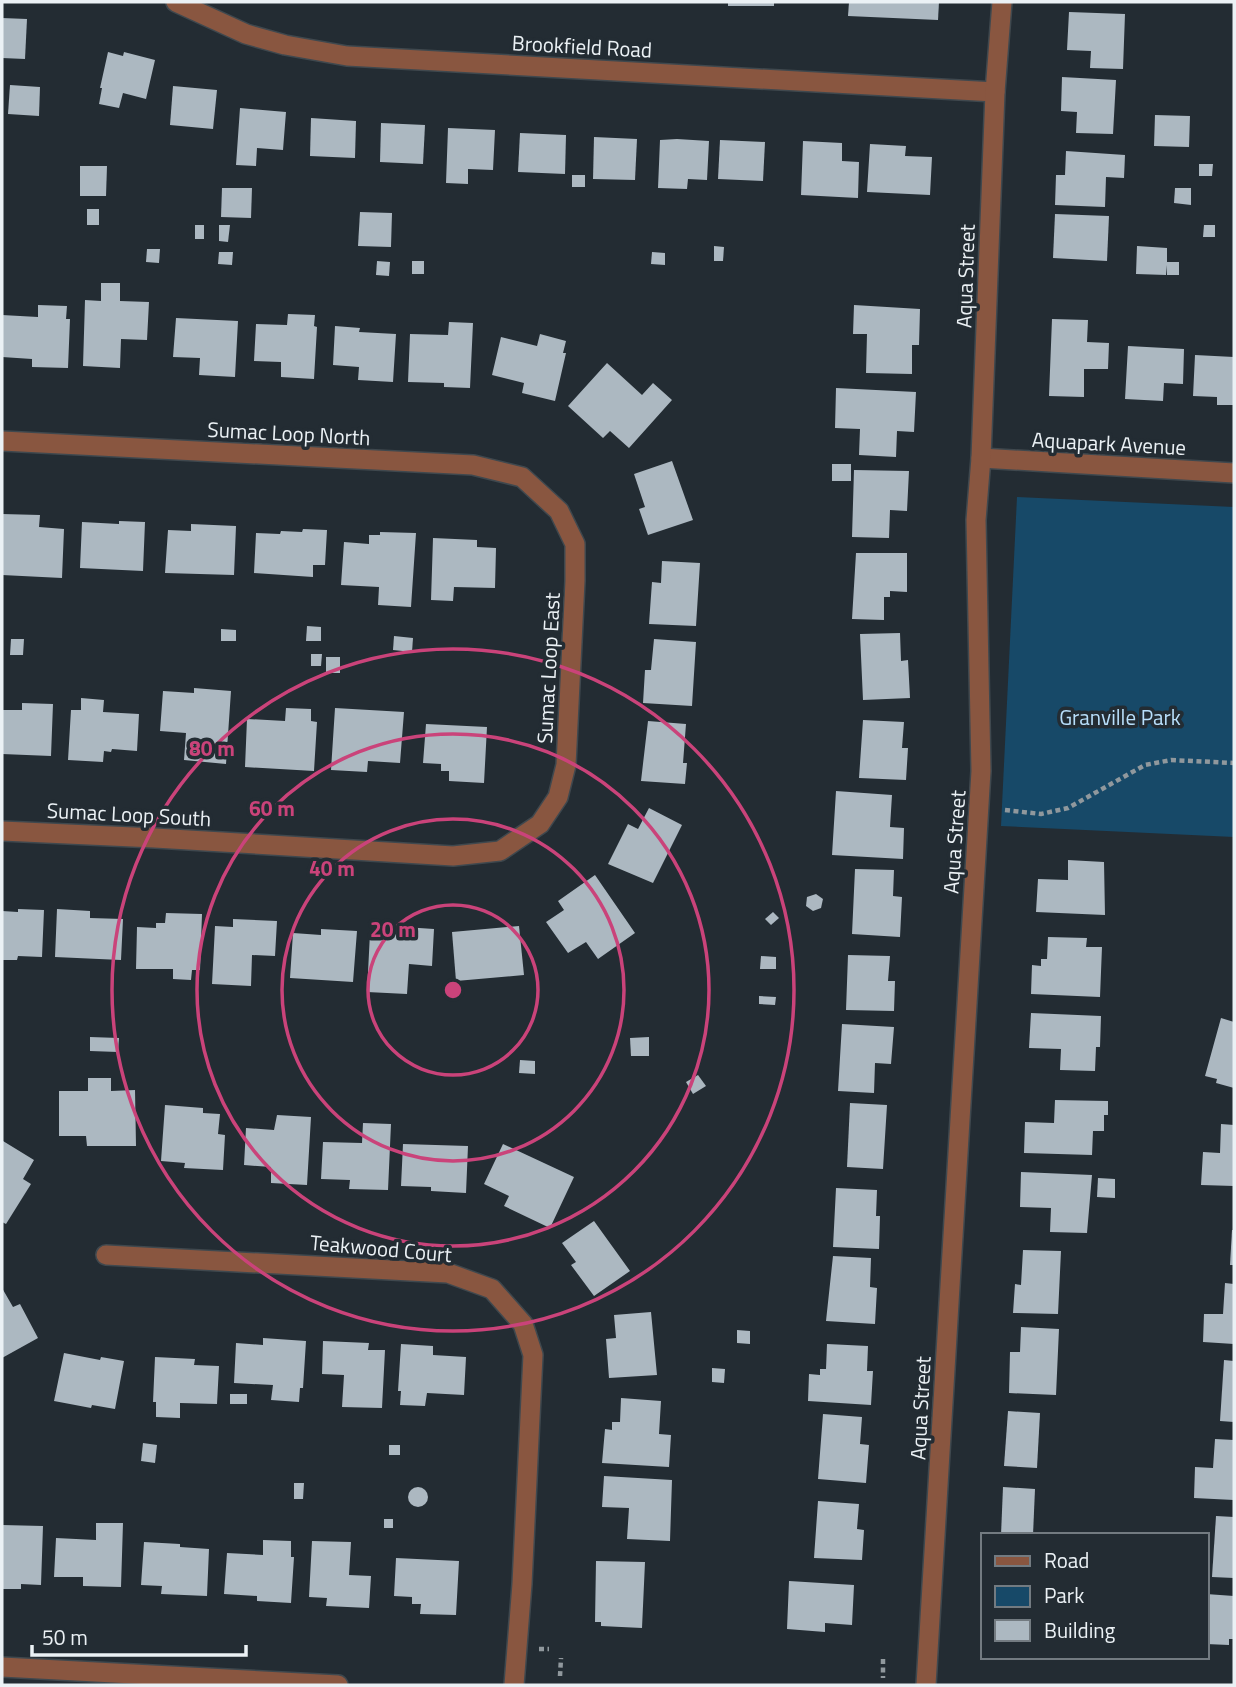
<svg xmlns="http://www.w3.org/2000/svg" width="1236" height="1687" viewBox="0 0 1236 1687" font-family="'Titillium Web',sans-serif">
	<rect width="100%" height="100%" fill="#232c33"/>
	<path fill="#174968" d="M1017,497l217,10v330l-233,-11z"/>
	<g fill="#acb8c1">
		<rect x="728" y="2" width="46" height="4"/>
		<path d="M849,2h90l-1,18 -90,-4z"/>
		<path d="M1069,12l56,2 -2,55 -33,-1 1,-17 -24,-1z"/>
		<path d="M2,18l25,1 -2,40 -23,-1z"/>
		<path d="M108,52l15,4 1,-4 31,8 -9,39 -23,-6 -4,15 -20,-4 3,-16h-2z"/>
		<path d="M1062,77l54,3 -3,54 -37,-1 1,-21 -16,-1z"/>
		<path d="M10,85l30,2 -1,29 -31,-2z"/>
		<path d="M173,86l44,4 -4,39 -43,-4z"/>
		<path d="M240,108l46,4 -3,38 -26,-2 -1,18 -20,-1z"/>
		<path d="M1155,115l35,1 -1,31 -35,-1z"/>
		<path d="M311,118l45,3 -1,37 -45,-2z"/>
		<path d="M381,123l44,2 -2,39 -43,-2z"/>
		<path d="M448,128l47,2 -2,40 -25,-1v15l-22,-1z"/>
		<path d="M520,133l46,2 -1,39 -47,-2z"/>
		<path d="M594,137l43,2 -2,41 -42,-1z"/>
		<path d="M677,139l32,2 -2,39 -19,-1 -1,10 -29,-1 2,-48z"/>
		<path d="M720,140l45,2 -2,39 -45,-2z"/>
		<path d="M803,141l39,2v18l17,1 -1,36 -57,-3z"/>
		<path d="M870,144l36,2 -1,10 27,1 -2,38 -63,-3z"/>
		<path d="M1066,151l59,4 -1,23 -18,-1 -1,30 -50,-2 1,-30h9z"/>
		<path d="M1199,164h14l-1,12h-13z"/>
		<path d="M80,166h27l-1,30h-26z"/>
		<rect x="572" y="175" width="13" height="12"/>
		<path d="M222,188h30l-1,30 -30,-1z"/>
		<path d="M1175,188h16v17l-17,-2z"/>
		<rect x="87" y="209" width="12" height="16"/>
		<path d="M360,212l32,1 -1,34 -33,-1z"/>
		<path d="M1055,214l54,2 -2,45 -54,-3z"/>
		<rect x="195" y="225" width="9" height="14"/>
		<path d="M219,225h11l-2,17 -9,-1z"/>
		<path d="M1204,225h11v12h-12z"/>
		<path d="M714,246l10,1 -1,14h-9z"/>
		<path d="M1137,246l30,2v14h12v13h-12v-10l-1,10 -30,-1z"/>
		<path d="M147,249h13l-1,14 -13,-1z"/>
		<path d="M219,252h14l-1,13 -14,-1z"/>
		<path d="M652,252l13,1v12l-14,-1z"/>
		<path d="M377,261l13,1 -1,14 -13,-1z"/>
		<rect x="412" y="261" width="12" height="13"/>
		<path d="M101,283h19v18l29,1 -2,38 -26,-1 -1,29 -37,-2 2,-66 16,1z"/>
		<path d="M38,305l29,1 -1,13h4l-2,49 -36,-1v-8l-30,-2v-42l36,2z"/>
		<path d="M854,305l66,4 -1,36h-7v29l-46,-1 1,-39h-14z"/>
		<path d="M288,314l27,1 -1,11 3,1 -3,52 -33,-2v-15l-27,-1 2,-37 31,1z"/>
		<path d="M176,318l62,3 -3,56 -36,-2 1,-17 -27,-1z"/>
		<path d="M1052,319l36,1 -1,22 22,1 -1,26h-24v28l-35,-1z"/>
		<path d="M449,322l24,1 -3,65 -26,-1v-4l-36,-1 2,-48 38,1z"/>
		<path d="M335,326l25,2 -1,4 37,2 -3,48 -35,-2 1,-13 -26,-2z"/>
		<path d="M540,334l26,7 -3,12h3l-11,48 -33,-8 2,-10 -32,-8 9,-38 36,9z"/>
		<path d="M1128,346l56,3 -1,35 -19,-1 -1,18 -38,-2z"/>
		<path d="M1195,355l39,2v48h-17v-8l-24,-1z"/>
		<path d="M607,363l35,32 11,-12 19,17 -43,48 -19,-17 -7,7 -35,-32z"/>
		<path d="M836,388l80,4 -2,40 -17,-1 -1,26 -37,-2 1,-26 -25,-1z"/>
		<path d="M672,461l21,59 -45,15 -9,-26 6,-2 -11,-33z"/>
		<rect x="832" y="464" width="19" height="17"/>
		<path d="M854,470l55,1 -2,40 -17,-1 -1,28 -37,-1z"/>
		<path d="M2,514l38,1 -1,12 25,2 -2,49 -60,-3z"/>
		<path d="M119,521l26,1 -2,49 -63,-3 2,-46 37,2z"/>
		<path d="M191,524l45,2 -2,49 -69,-2 3,-43 23,1z"/>
		<path d="M303,529l24,1 -2,35h-12v12l-59,-4 2,-40 24,1 1,-3 21,1z"/>
		<path d="M380,532l36,1 -5,74 -33,-2 1,-18 -38,-2 3,-43 25,2v-9h11z"/>
		<path d="M433,538l44,2v7l19,1 -1,40 -41,-1 -1,14 -22,-1z"/>
		<path d="M856,553h51v39l-17,-1v6h-6v23l-32,-1z"/>
		<path d="M662,561l38,2 -4,63 -47,-2 3,-42 9,1z"/>
		<path d="M307,626l14,1v14h-15z"/>
		<path d="M221,629l15,1v11h-15z"/>
		<path d="M900,633l1,28 7,-1 2,38 -47,2 -3,-66z"/>
		<path d="M394,636l19,2 -1,14 -19,-2z"/>
		<path d="M11,639h13l-1,16h-13z"/>
		<path d="M654,639l42,3 -4,64 -49,-3 2,-33h6z"/>
		<path d="M311,654h11l-1,12h-10z"/>
		<rect x="326" y="657" width="14" height="16"/>
		<path d="M194,688l37,3 -5,73 -42,-4 2,-27 -26,-2 3,-40 31,2z"/>
		<path d="M81,698l23,2 -1,12 36,2 -2,37 -25,-2 -1,3 -7,-1 -1,11 -35,-2 3,-50h10z"/>
		<path d="M22,703l31,1 -2,52 -49,-2v-44h20z"/>
		<path d="M286,708l25,1v12l6,1 -3,49 -69,-4 2,-48 38,2z"/>
		<path d="M335,708l69,4 -4,51 -32,-2 -1,11 -36,-2z"/>
		<path d="M863,720l41,2 -2,26h6l-2,32 -47,-2z"/>
		<path d="M648,721l38,3 -3,39h4l-2,21 -44,-3z"/>
		<path d="M426,724l61,3 -3,56 -35,-2v-10h-8v-7l-18,-1z"/>
		<path d="M836,791l56,4 -2,32 14,1 -1,31 -71,-4z"/>
		<path d="M649,808l33,17 -29,58 -45,-19 20,-40 10,5z"/>
		<path d="M1068,860l36,2 1,53 -69,-3 2,-33 30,1z"/>
		<path d="M855,869l39,1 -1,26 9,1 -2,40 -48,-3z"/>
		<path d="M595,875l40,58 -37,26 -12,-17 -18,11 -22,-31 18,-12 -6,-9z"/>
		<path d="M816,894l7,5 -2,9 -8,3 -7,-5 1,-9z"/>
		<path d="M18,909l26,1 -2,47 -24,-1 -1,4h-15v-49l16,1z"/>
		<path d="M57,909l33,2v7l33,1 -2,41 -66,-3z"/>
		<path d="M773,912l6,6 -8,7 -6,-6z"/>
		<path d="M166,913l36,1 -2,56h-8l-1,10 -18,-1v-10h-37l1,-42 19,1v-5h9z"/>
		<path d="M233,919l44,2 -2,35 -23,-1 -1,31 -39,-2 3,-58 18,1z"/>
		<path d="M389,926l45,3 -2,37 -23,-2 -2,30 -40,-2 3,-59 19,2z"/>
		<path d="M519,926l5,49 -68,6 -4,-49z"/>
		<path d="M321,929l36,2 -4,51 -63,-4 3,-45 28,2z"/>
		<path d="M1048,937l39,1 -1,9h16l-2,50 -69,-3 1,-29 9,1v-7h6z"/>
		<path d="M848,955l42,1 -2,25h7l-1,30 -48,-1z"/>
		<path d="M761,956l15,1v12h-16z"/>
		<path d="M759,996l17,1 -1,8 -16,-1z"/>
		<path d="M1031,1013l70,3 -1,31h-4l-1,24 -35,-1 1,-21 -32,-1z"/>
		<path d="M1221,1018l13,4v66l-18,-5 1,-4 -12,-3z"/>
		<path d="M842,1024l52,3 -3,37 -16,-1 -1,30 -36,-2z"/>
		<path d="M90,1037l29,1 -1,14 -28,-1z"/>
		<path d="M649,1037v19h-18l-1,-18z"/>
		<path d="M520,1060l15,1v13l-16,-1z"/>
		<path d="M698,1075l8,11 -13,8 -7,-12z"/>
		<path d="M88,1078h23v13l24,-1 1,56h-49l-1,-10h-27v-45h29z"/>
		<path d="M1055,1100l53,1v14h-4v16h-11l-1,24 -68,-2 1,-31 29,1z"/>
		<path d="M850,1103l37,2 -4,64 -36,-2z"/>
		<path d="M165,1105l38,3v5l17,1 -2,20 7,1 -2,35 -39,-2 1,-5 -24,-2z"/>
		<path d="M277,1115l34,2 -4,68 -36,-2v-16l-27,-2 2,-37 28,2z"/>
		<path d="M363,1123l28,1 -3,66 -39,-1 1,-9 -29,-1 2,-37 39,1z"/>
		<path d="M1221,1124l13,1v61l-33,-1 2,-33 17,1z"/>
		<path d="M3,1141l31,19 -11,19 8,5 -25,40 -4,-2z"/>
		<path d="M403,1144l65,2 -2,47 -35,-2v-4l-30,-1z"/>
		<path d="M503,1144l71,33 -24,51 -46,-22 5,-10 -25,-12z"/>
		<path d="M1021,1172l71,3 -5,58 -37,-1 1,-24 -31,-1z"/>
		<path d="M1098,1178l17,1v19l-18,-1z"/>
		<path d="M836,1188l41,2 -1,26h4l-1,33 -46,-2z"/>
		<path d="M594,1221l36,50 -36,25 -23,-31 5,-3 -14,-19z"/>
		<path d="M1232,1230h2v35h-4z"/>
		<path d="M1023,1250l38,1 -3,63 -45,-1 2,-29 6,1z"/>
		<path d="M833,1256l38,2 -1,29 7,1 -2,36 -49,-3z"/>
		<path d="M1225,1283l9,1v60l-31,-2 1,-28h19z"/>
		<path d="M2,1288l11,19 7,-3 18,34 -36,20z"/>
		<path d="M651,1312l6,63 -48,3 -3,-39 10,-1 -2,-23z"/>
		<path d="M1021,1327l38,2 -3,66 -47,-2 1,-41h10z"/>
		<path d="M737,1330l13,1v13l-13,-1z"/>
		<path d="M263,1338l43,3 -3,47h-3l-1,14 -28,-2 2,-15 -39,-2 2,-40 27,2z"/>
		<path d="M323,1341l46,2 -1,7h17l-3,58 -40,-1 2,-32 -22,-1z"/>
		<path d="M401,1344l32,2v9l33,2 -2,38 -37,-2 -2,13 -25,-1 1,-14h-3z"/>
		<path d="M827,1344l41,2 -1,25h6l-2,34 -63,-4 1,-27 11,1v-6h6z"/>
		<path d="M64,1353l36,7 1,-3 23,4 -9,48 -23,-4 -1,3 -37,-7z"/>
		<path d="M155,1357l40,2 -1,6 25,1 -2,38 -37,-1v15l-24,-1v-15h-3z"/>
		<path d="M1224,1360l10,1v61l-14,-1z"/>
		<path d="M712,1368l13,1 -1,14 -12,-1z"/>
		<rect x="230" y="1394" width="17" height="10"/>
		<path d="M621,1398l40,3 -2,33 12,1 -2,32 -67,-4 3,-34 7,1v-8h8z"/>
		<path d="M1008,1411l32,2 -3,55 -33,-2z"/>
		<path d="M823,1414l39,3 -2,27 9,1 -3,38 -48,-4z"/>
		<path d="M1215,1439l19,1v60l-40,-2 1,-31 18,1z"/>
		<path d="M143,1443l14,2 -2,18 -14,-2z"/>
		<rect x="389" y="1445" width="11" height="10"/>
		<path d="M604,1476l68,4 -2,61 -43,-2 2,-31 -27,-1z"/>
		<path d="M294,1483h10l-1,16h-9z"/>
		<circle cx="418" cy="1497" r="10"/>
		<path d="M1003,1487l32,2 -2,46h-32z"/>
		<path d="M818,1501l41,3 -2,25 7,1 -2,30 -48,-2z"/>
		<path d="M1216,1516l18,1v61l-22,-1z"/>
		<rect x="384" y="1519" width="9" height="9"/>
		<path d="M96,1523h27l-2,64 -38,-1v-9h-29l2,-39 40,2z"/>
		<path d="M2,1525l41,1 -2,59 -20,-1v5h-19z"/>
		<path d="M263,1540l28,1v16h3l-3,46 -34,-2v-5l-33,-2 3,-41 36,2z"/>
		<path d="M312,1541l39,1 -2,33 22,1 -2,32 -43,-2 1,-8 -18,-1z"/>
		<path d="M144,1542l36,2v3l29,2 -2,47 -46,-2 1,-8 -21,-1z"/>
		<path d="M396,1558l63,3 -3,54 -36,-1 1,-10h-9v-7l-18,-1z"/>
		<path d="M596,1561l49,1 -3,66 -41,-2v-4h-6z"/>
		<path d="M789,1581l65,4 -2,40 -27,-2v9l-38,-3z"/>
		<path d="M1206,1594l28,2v43h-5v6l-23,-1z"/>
	</g>
	<g fill="none" stroke-linecap="round" stroke-linejoin="round">
		<defs>
			<g id="minor">
				<path d="M176,2l70,32 39,11 62,11 648,36"/>
				<path d="M2,441l471,24 49,12 37,34 16,33v37l-9,184 -8,32 -18,27 -40,27 -47,5 -298,-18 -153,-7"/>
				<path d="M981,458l253,15"/>
				<path d="M106,1255l342,18 44,16 31,35 10,31 -11,229 -8,101"/>
				<path d="M926,1685l55,-914 -5,-251 5,-62 14,-366 7,-90"/>
			</g>
			<path id="tertiary" d="M2,1667l336,18"/>
		</defs>
		<use href="#minor" stroke="#3f484e" stroke-width="22"/>
		<use href="#tertiary" stroke="#3f484e" stroke-width="22"/>
		<g stroke="#90989d" stroke-width="4.5" stroke-dasharray="5 3.5" stroke-linecap="butt">
			<path d="M1005,810l36,4 27,-6 77,-43 26,-5 63,3"/>
			<path d="M539,1649h10"/>
			<path d="M883,1659v19"/>
			<path d="M560,1676l1,-18"/>
		</g>
		<use href="#minor" stroke="#895640" stroke-width="19"/>
		<use href="#tertiary" stroke="#895640" stroke-width="19"/>
	</g>
	<g fill="none" stroke="#ca437a" stroke-width="3.5">
		<circle cx="453" cy="990" r="85"/>
		<circle cx="453" cy="990" r="171"/>
		<circle cx="453" cy="990" r="256"/>
		<circle cx="453" cy="990" r="341"/>
	</g>
	<g text-anchor="middle" dominant-baseline="central" stroke-width="7" stroke-linejoin="round" paint-order="stroke">
		<g font-size="21" fill="#ebf1f5" stroke="#232c33">
			<text transform="translate(582 46) rotate(3)">Brookfield Road</text>
			<text transform="translate(965 276) rotate(-88)">Aqua Street</text>
			<text transform="translate(289 433) rotate(3)">Sumac Loop North</text>
			<text transform="translate(1109 443) rotate(3)">Aquapark Avenue</text>
			<text transform="translate(548 668) rotate(-87)">Sumac Loop East</text>
			<text transform="translate(129 814) rotate(3)">Sumac Loop South</text>
			<text transform="translate(954 842) rotate(-86)">Aqua Street</text>
			<text transform="translate(381 1248) rotate(5)">Teakwood Court</text>
			<text transform="translate(920 1408) rotate(-87)">Aqua Street</text>
		</g>
		<g font-size="21" fill="#b8dffb" stroke="#232c33">
			<text x="1120" y="717">Granville Park</text>
		</g>
	</g>
	<circle cx="453" cy="990" r="10" fill="#ca437a" stroke="#232c33" stroke-width="3.5"/>
	<g font-size="21" text-anchor="middle" font-weight="bold" fill="#ca437a" stroke="#232c33" stroke-width="7" stroke-linejoin="round" paint-order="stroke">
		<text x="212" y="756">80 m</text>
		<text x="272" y="816">60 m</text>
		<text x="332" y="876">40 m</text>
		<text x="393" y="937">20 m</text>
	</g>
	<rect width="1236" height="1687" fill="none" stroke="#ebf1f5" stroke-width="7"/>
	<rect x="981" y="1533" width="228" height="126" fill="#232c33" stroke="#737b81" stroke-width="2"/>
	<rect x="995" y="1556" width="35" height="10" fill="#895640" stroke="#737b81" stroke-width="2"/>
	<text x="1044" y="1568" font-size="21" fill="#ebf1f5">Road</text>
	<rect x="995" y="1586" width="35" height="21" fill="#174968" stroke="#737b81" stroke-width="2"/>
	<text x="1044" y="1603" font-size="21" fill="#ebf1f5">Park</text>
	<rect x="995" y="1620" width="35" height="21" fill="#acb8c1" stroke="#737b81" stroke-width="2"/>
	<text x="1044" y="1638" font-size="21" fill="#ebf1f5">Building</text>
	<path d="M32 1645v10h214v-10" fill="none" stroke="#ebf1f5" stroke-width="3.5"/>
	<text x="42" y="1645" font-size="21" fill="#ebf1f5" stroke="#232c33" stroke-width="5" paint-order="stroke">50 m</text>
</svg>
